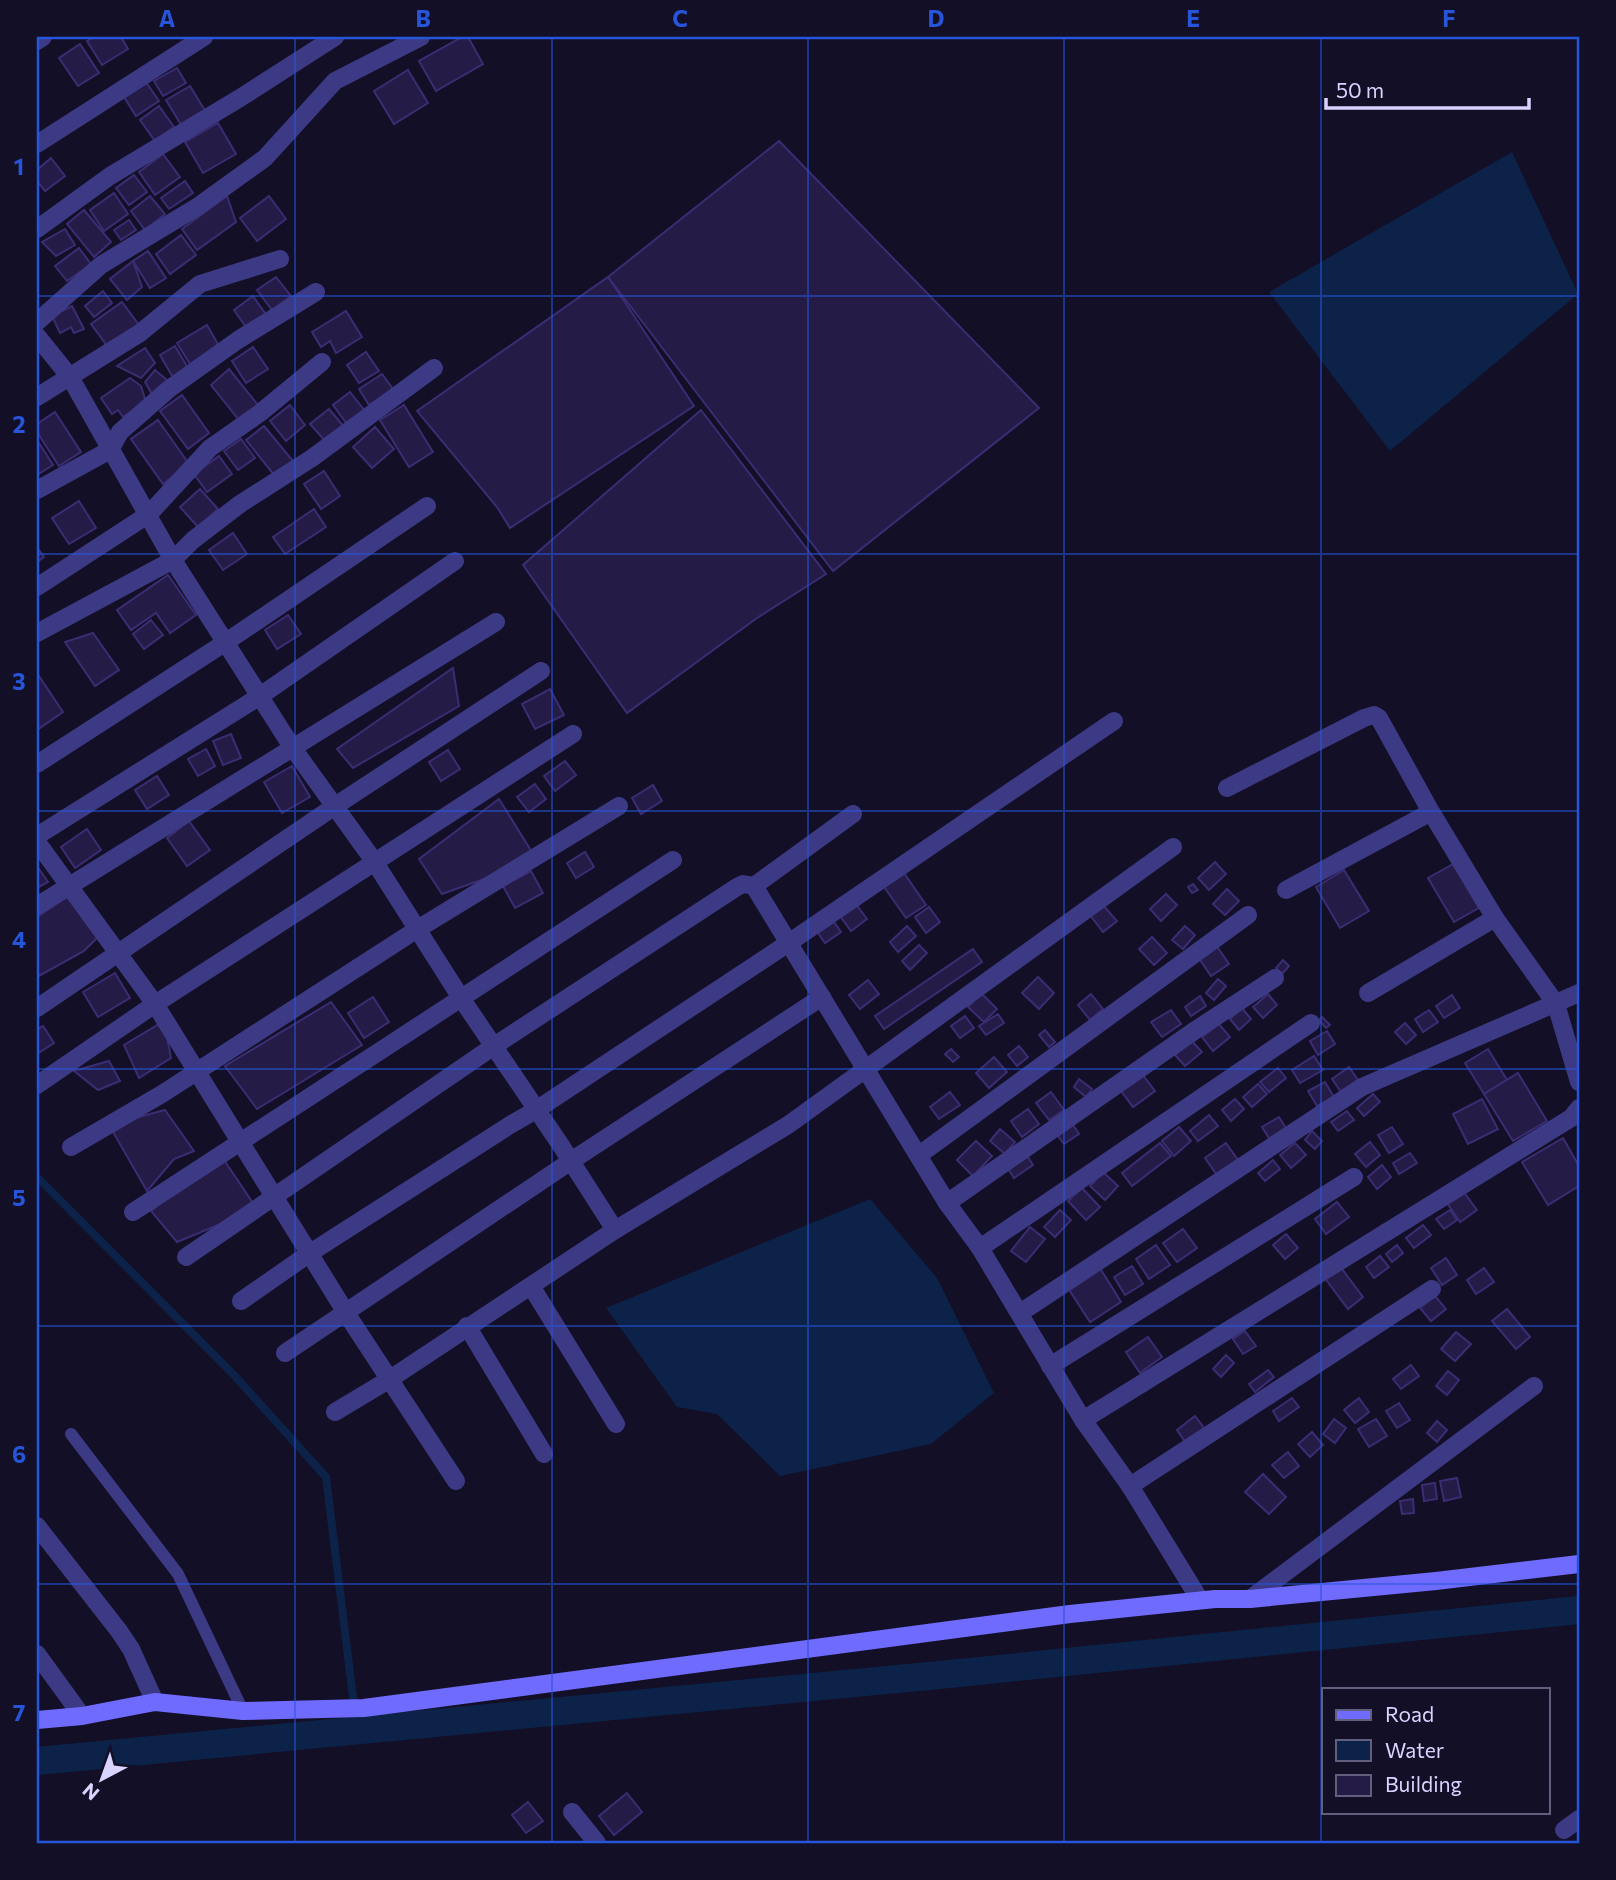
<svg xmlns="http://www.w3.org/2000/svg" width="1616" height="1880" viewBox="0 0 1616 1880" font-family="Commissioner,sans-serif">
	<rect width="100%" height="100%" fill="#130f26"/>
	<g fill="#0c2248">
		<path d="M1512,152l66,142 -188,157 -121,-159z"/>
		<path d="M870,1199l67,79 57,115 -63,51 -151,32 -63,-62 -40,-7 -71,-99z"/>
	</g>
	<g fill="none" stroke-linecap="round" stroke-linejoin="round">
		<path stroke="#0c2248" stroke-width="8" d="M37,1177l196,197 93,103 31,253"/>
		<path stroke="#0c2248" stroke-width="28" d="M37,1761l902,-86 640,-65"/>
	</g>
	<g fill="#241b47" stroke="#3b2d73" stroke-width="2">
		<path d="M94,37h27l7,12 -26,16 -15,-24z"/>
		<path d="M462,37h6l15,27 -47,27 -17,-30z"/>
		<path d="M80,44l19,29 -21,13 -19,-28z"/>
		<path d="M177,68l9,15 -23,13 -9,-15z"/>
		<path d="M408,70l20,33 -34,21 -20,-33z"/>
		<path d="M146,82l13,19 -23,15 -12,-19z"/>
		<path d="M190,86l17,28 -24,14 -17,-28z"/>
		<path d="M159,106l15,21 -19,14 -15,-21z"/>
		<path d="M218,123l18,31 -33,19 -18,-31z"/>
		<path d="M779,141l260,267 -206,163 -225,-294z"/>
		<path d="M163,154l17,23 -25,18 -16,-23z"/>
		<path d="M51,158l14,18 -20,15 -8,-10v-11z"/>
		<path d="M134,175l13,17 -18,13 -13,-17z"/>
		<path d="M185,181l8,12 -24,16 -8,-11z"/>
		<path d="M114,193l14,21 -24,17 -14,-21z"/>
		<path d="M150,196l15,18 -20,16 -14,-19z"/>
		<path d="M227,196l9,26 -39,28 -15,-21z"/>
		<path d="M269,196l17,23 -29,22 -17,-23z"/>
		<path d="M84,210l27,32 -17,15 -27,-33z"/>
		<path d="M129,220l7,10 -15,10 -7,-10z"/>
		<path d="M65,229l10,16 -19,11 -14,-14z"/>
		<path d="M181,235l15,20 -26,19 -14,-20z"/>
		<path d="M79,248l12,16 -24,17 -12,-15z"/>
		<path d="M148,251l18,27 -16,10 -17,-27z"/>
		<path d="M133,261l9,26 -15,13 -17,-21z"/>
		<path d="M276,277l15,19 -19,14 -15,-20z"/>
		<path d="M608,277l86,129 -184,122 -13,-21 -80,-96z"/>
		<path d="M103,291l9,12 -18,14 -9,-11z"/>
		<path d="M253,296l14,20 -19,14 -14,-20z"/>
		<path d="M122,302l17,23 -31,22 -17,-23z"/>
		<path d="M72,306l12,23 -10,4 -3,-6 -11,6 -8,-17z"/>
		<path d="M346,311l16,26 -26,16 -6,-12 -9,6 -9,-15z"/>
		<path d="M207,325l12,21 -29,18 -13,-21z"/>
		<path d="M175,346l16,27 -16,8 -15,-26z"/>
		<path d="M253,347l15,22 -22,14 -14,-22z"/>
		<path d="M145,348l10,15 -14,15 -24,-12z"/>
		<path d="M366,352l13,19 -20,12 -12,-18z"/>
		<path d="M229,369l29,36 -19,15 -28,-35z"/>
		<path d="M155,370l12,10 -14,16 -8,-14z"/>
		<path d="M382,374l11,15 -24,16 -10,-16z"/>
		<path d="M130,378l11,8 5,16 -23,15 -5,-7 -6,4 -11,-16z"/>
		<path d="M350,392l15,19 -18,13 -14,-19z"/>
		<path d="M182,395l27,38 -21,16 -28,-38z"/>
		<path d="M290,405l15,20 -19,16 -16,-20z"/>
		<path d="M404,405l29,47 -24,15 -29,-47z"/>
		<path d="M329,409l16,19 -18,15 -17,-19z"/>
		<path d="M701,410l125,164 -69,44 -130,95 -104,-148z"/>
		<path d="M55,412l26,40 -22,14 -22,-34v-8z"/>
		<path d="M158,420l31,44 -26,20 -32,-45z"/>
		<path d="M264,426l29,35 -18,15 -29,-36z"/>
		<path d="M375,427l19,22 -22,19 -19,-21z"/>
		<path d="M241,439l14,19 -17,12 -14,-19z"/>
		<path d="M39,443l14,22 -16,10v-30z"/>
		<path d="M219,456l13,18 -25,18 -13,-18z"/>
		<path d="M324,471l16,25 -19,13 -17,-25z"/>
		<path d="M200,489l18,20 -20,18 -18,-20z"/>
		<path d="M79,501l17,27 -27,16 -17,-26z"/>
		<path d="M314,509l12,18 -41,27 -12,-17z"/>
		<path d="M233,533l14,21 -24,16 -14,-20z"/>
		<path d="M37,547l7,10 -7,5z"/>
		<path d="M168,575l28,40 -26,18 -14,-20 -25,17 -14,-20z"/>
		<path d="M288,615l13,19 -24,15 -12,-19z"/>
		<path d="M151,620l12,15 -19,14 -11,-15z"/>
		<path d="M93,633l26,37 -24,16 -30,-44z"/>
		<path d="M453,668l6,38 -106,62 -16,-19z"/>
		<path d="M37,673l26,39 -26,18z"/>
		<path d="M550,689l14,26 -29,14 -13,-25z"/>
		<path d="M231,734l10,24 -18,7 -10,-24z"/>
		<path d="M206,749l9,17 -17,10 -10,-17z"/>
		<path d="M448,750l12,19 -19,12 -12,-19z"/>
		<path d="M565,761l11,14 -21,16 -11,-15z"/>
		<path d="M292,766l18,31 -28,16 -18,-31z"/>
		<path d="M157,776l12,19 -22,14 -12,-19z"/>
		<path d="M535,784l11,15 -17,13 -12,-15z"/>
		<path d="M653,785l9,16 -21,13 -9,-16z"/>
		<path d="M499,799l36,58 -15,9 -78,28 -23,-35z"/>
		<path d="M189,821l21,29 -23,16 -20,-28z"/>
		<path d="M87,829l14,21 -26,18 -14,-21z"/>
		<path d="M585,852l9,15 -18,11 -9,-15z"/>
		<path d="M1215,862l11,12 -17,16 -11,-12z"/>
		<path d="M1453,864l26,44 -25,14 -26,-44z"/>
		<path d="M37,866l11,16 -11,6z"/>
		<path d="M902,870l24,35 -20,13 -24,-34z"/>
		<path d="M1344,870l25,41 -29,17 -24,-41z"/>
		<path d="M531,871l12,22 -28,15 -12,-22z"/>
		<path d="M1193,884l5,6 -6,3 -4,-6z"/>
		<path d="M1227,889l12,12 -14,14 -12,-11z"/>
		<path d="M73,893l24,45 -13,13 -47,26v-60z"/>
		<path d="M1166,894l11,11 -16,16 -11,-12z"/>
		<path d="M856,904l11,15 -16,12 -11,-15z"/>
		<path d="M1103,905l14,16 -14,11 -13,-17z"/>
		<path d="M929,907l11,15 -14,11 -11,-16z"/>
		<path d="M834,922l7,10 -16,11 -7,-10z"/>
		<path d="M907,926l9,10 -18,16 -8,-10z"/>
		<path d="M1185,926l10,9 -12,14 -11,-9z"/>
		<path d="M1152,937l15,16 -13,12 -15,-16z"/>
		<path d="M919,945l8,8 -17,17 -8,-9z"/>
		<path d="M1216,945l13,19 -18,12 -13,-19z"/>
		<path d="M973,949l9,13 -98,67 -9,-13z"/>
		<path d="M1283,960l6,6 -7,8 -6,-6z"/>
		<path d="M115,973l15,25 -32,19 -15,-25z"/>
		<path d="M1038,977l16,16 -15,16 -17,-16z"/>
		<path d="M1218,979l8,7 -12,14 -8,-7z"/>
		<path d="M868,980l11,14 -19,15 -11,-14z"/>
		<path d="M981,993l16,16 -13,13 -16,-15z"/>
		<path d="M1091,994l12,15 -13,11 -12,-15z"/>
		<path d="M1268,994l9,11 -14,13 -10,-11z"/>
		<path d="M1452,995l8,13 -16,10 -8,-12z"/>
		<path d="M1200,996l6,10 -15,10 -6,-9z"/>
		<path d="M373,997l16,25 -25,16 -16,-25z"/>
		<path d="M331,1002l31,43 -105,64 -32,-43z"/>
		<path d="M1242,1008l9,11 -12,11 -9,-11z"/>
		<path d="M1171,1010l10,14 -19,13 -11,-15z"/>
		<path d="M1429,1010l9,12 -15,10 -8,-13z"/>
		<path d="M998,1014l6,9 -18,12 -7,-9z"/>
		<path d="M965,1016l9,12 -14,10 -9,-12z"/>
		<path d="M1322,1017l8,8 -4,3 -7,-8z"/>
		<path d="M164,1021l7,37 -32,20 -15,-33z"/>
		<path d="M1405,1023l11,12 -10,9 -11,-12z"/>
		<path d="M1219,1024l11,13 -17,14 -11,-14z"/>
		<path d="M43,1026l11,17 -17,11v-25z"/>
		<path d="M1045,1030l10,12 -6,5 -10,-12z"/>
		<path d="M1327,1031l8,13 -17,11 -8,-14z"/>
		<path d="M1191,1040l11,12 -17,14 -10,-11z"/>
		<path d="M1019,1046l9,11 -11,9 -9,-11z"/>
		<path d="M951,1049l8,8 -6,5 -8,-8z"/>
		<path d="M1488,1049l19,31 -23,14 -19,-31z"/>
		<path d="M1314,1056l9,14 -23,13 -8,-13z"/>
		<path d="M994,1057l13,15 -18,16 -13,-15z"/>
		<path d="M109,1061l11,20 -22,9 -24,-19z"/>
		<path d="M1349,1067l9,13 -17,12 -9,-13z"/>
		<path d="M1278,1068l8,10 -17,14 -9,-10z"/>
		<path d="M1518,1073l29,48 -34,20 -29,-47z"/>
		<path d="M1142,1074l13,17 -22,16 -12,-16z"/>
		<path d="M1079,1079l13,10 -6,8 -12,-10z"/>
		<path d="M1325,1082l9,15 -17,9 -9,-15z"/>
		<path d="M1258,1084l9,10 -15,13 -9,-10z"/>
		<path d="M950,1092l10,13 -21,14 -9,-12z"/>
		<path d="M1051,1092l13,18 -15,10 -13,-17z"/>
		<path d="M1373,1094l7,8 -16,14 -7,-8z"/>
		<path d="M1235,1099l9,10 -13,12 -9,-11z"/>
		<path d="M1482,1099l16,30 -30,15 -15,-30z"/>
		<path d="M1028,1109l11,15 -17,13 -11,-16z"/>
		<path d="M165,1110l29,41 -20,8 -27,32 -38,-66z"/>
		<path d="M1347,1111l7,9 -16,11 -7,-9z"/>
		<path d="M1209,1115l9,11 -20,15 -8,-10z"/>
		<path d="M1279,1117l10,16 -17,10 -10,-16z"/>
		<path d="M1073,1125l6,9 -15,10 -6,-8z"/>
		<path d="M1179,1127l12,14 -17,15 -12,-15z"/>
		<path d="M1392,1127l11,17 -14,9 -11,-18z"/>
		<path d="M1000,1129l15,13 -10,12 -15,-13z"/>
		<path d="M1312,1131l10,10 -7,8 -10,-9z"/>
		<path d="M1563,1138l16,28v20l-31,19 -26,-43z"/>
		<path d="M976,1141l16,15 -19,20 -16,-16z"/>
		<path d="M1370,1142l10,13 -14,12 -11,-13z"/>
		<path d="M1160,1143l11,13 -39,30 -10,-13z"/>
		<path d="M1226,1143l12,17 -21,15 -12,-17z"/>
		<path d="M1295,1143l11,12 -15,13 -11,-13z"/>
		<path d="M1410,1153l7,10 -18,11 -6,-11z"/>
		<path d="M220,1154l37,55 -80,33 -26,-31z"/>
		<path d="M1026,1154l7,11 -19,13 -7,-11z"/>
		<path d="M1273,1160l7,9 -15,12 -7,-8z"/>
		<path d="M1382,1165l9,12 -14,12 -9,-12z"/>
		<path d="M1103,1172l15,14 -13,14 -15,-14z"/>
		<path d="M1082,1188l18,19 -14,13 -18,-19z"/>
		<path d="M1463,1191l14,19 -17,12 -13,-19z"/>
		<path d="M1337,1202l12,15 -23,17 -11,-15z"/>
		<path d="M1060,1210l11,10 -16,17 -11,-10z"/>
		<path d="M1450,1210l7,10 -13,9 -8,-10z"/>
		<path d="M1423,1225l8,10 -17,13 -8,-10z"/>
		<path d="M1030,1227l15,12 -19,23 -15,-11z"/>
		<path d="M1183,1229l14,19 -20,14 -14,-19z"/>
		<path d="M1286,1234l12,14 -13,11 -12,-14z"/>
		<path d="M1156,1245l14,20 -21,14 -13,-20z"/>
		<path d="M1397,1245l6,8 -11,9 -6,-8z"/>
		<path d="M1380,1256l9,11 -15,11 -8,-11z"/>
		<path d="M1446,1258l11,17 -15,10 -11,-17z"/>
		<path d="M1339,1265l24,32 -15,12 -24,-32z"/>
		<path d="M1132,1266l11,18 -18,11 -11,-18z"/>
		<path d="M1100,1268l21,34 -31,20 -22,-34z"/>
		<path d="M1484,1268l10,14 -18,12 -9,-14z"/>
		<path d="M1435,1296l11,13 -15,12 -11,-13z"/>
		<path d="M1507,1309l23,28 -14,12 -24,-28z"/>
		<path d="M1245,1331l11,15 -13,8 -10,-15z"/>
		<path d="M1456,1332l15,12 -16,17 -14,-12z"/>
		<path d="M1148,1337l14,20 -22,16 -14,-21z"/>
		<path d="M1226,1355l8,8 -13,14 -8,-8z"/>
		<path d="M1411,1365l8,11 -18,13 -8,-10z"/>
		<path d="M1268,1370l6,7 -19,15 -6,-8z"/>
		<path d="M1448,1371l11,9 -12,15 -11,-9z"/>
		<path d="M1292,1398l7,9 -20,14 -6,-10z"/>
		<path d="M1359,1398l10,14 -14,11 -11,-13z"/>
		<path d="M1399,1403l11,17 -13,8 -11,-17z"/>
		<path d="M1195,1416l10,13 -19,14 -9,-13z"/>
		<path d="M1334,1419l12,9 -11,15 -12,-9z"/>
		<path d="M1376,1419l11,17 -18,11 -11,-18z"/>
		<path d="M1437,1421l10,9 -10,12 -10,-9z"/>
		<path d="M1312,1432l11,13 -13,12 -12,-13z"/>
		<path d="M1288,1452l11,14 -15,12 -12,-13z"/>
		<path d="M1263,1474l23,23 -17,17 -24,-22z"/>
		<path d="M1457,1478l4,19 -17,4 -4,-20z"/>
		<path d="M1435,1483l2,16 -13,2 -2,-16z"/>
		<path d="M1413,1499l1,14 -12,1 -2,-13z"/>
		<path d="M627,1793l15,19 -28,23 -15,-19z"/>
		<path d="M528,1802l15,19 -17,12 -14,-18z"/>
	</g>
	<g fill="none" stroke-linecap="round" stroke-linejoin="round">
		<path stroke="#3d3a85" stroke-width="12" d="M71,1434l107,140 65,137"/>
		<g stroke="#3d3a85" stroke-width="18">
			<path d="M37,41l6,-4"/>
			<path d="M37,144l167,-107"/>
			<path d="M37,229l73,-53 130,-78 95,-61"/>
			<path d="M37,322l64,-57 96,-58 68,-49 70,-77 86,-44"/>
			<path d="M37,336l33,41 103,183 119,187 82,114 87,137 99,146 55,86"/>
			<path d="M37,397l103,-64 60,-49 80,-25"/>
			<path d="M37,490l73,-40 10,-18 49,-43 69,-49 78,-48"/>
			<path d="M37,587l112,-73 61,-66 50,-35 62,-51"/>
			<path d="M37,633l136,-73 20,-20 47,-36 72,-46 122,-90"/>
			<path d="M37,764l189,-122 201,-136"/>
			<path d="M1227,788l137,-70 10,-3 5,3 52,94 64,106 61,86 23,78"/>
			<path d="M37,836l223,-140 195,-135"/>
			<path d="M37,842l118,162 193,312 108,165"/>
			<path d="M754,886l99,-72"/>
			<path d="M1286,890l145,-78"/>
			<path d="M37,906l459,-284"/>
			<path d="M1368,993l127,-75"/>
			<path d="M37,1008l298,-202 206,-135"/>
			<path d="M37,1085l118,-81 418,-270"/>
			<path d="M71,1147l91,-53 254,-164 203,-124"/>
			<path d="M919,1155l329,-240"/>
			<path d="M947,1203l250,-174 78,-51"/>
			<path d="M133,1212l540,-352"/>
			<path d="M980,1248l331,-225"/>
			<path d="M186,1257l308,-211 243,-159 6,-3 11,2 193,317 33,45 103,172 47,66 70,114"/>
			<path d="M531,1286l85,138"/>
			<path d="M241,1301l69,-48 200,-128 26,-15 251,-166 327,-223"/>
			<path d="M1020,1313l342,-226 217,-94"/>
			<path d="M467,1326l77,128"/>
			<path d="M285,1353l286,-192 251,-164"/>
			<path d="M1050,1366l304,-189"/>
			<path d="M335,1412l55,-33 225,-149 173,-105 385,-278"/>
			<path d="M1083,1420l488,-302 8,-10"/>
			<path d="M1130,1486l302,-197"/>
			<path d="M37,1526l82,105 12,18 24,53"/>
			<path d="M1250,1599l284,-213"/>
			<path d="M37,1654l45,62"/>
			<path d="M572,1812l25,31"/>
			<path d="M1564,1830l15,-11"/>
		</g>
		<path stroke="#6f6bff" stroke-width="18" d="M37,1720l45,-4 73,-14 88,9 121,-3 706,-94 145,-15h35l186,-18 143,-17"/>
	</g>
	<path fill="none" stroke="#2655da" stroke-width="2" stroke-opacity="0.55" d="M295,37v1806M552,37v1806M808,37v1806M1064,37v1806M1321,37v1806M37,296h1542M37,554h1542M37,811h1542M37,1069h1542M37,1326h1542M37,1584h1542"/>
	<rect width="1616" height="1880" fill="none" stroke="#130f26" stroke-width="77"/>
	<rect x="1322" y="1688" width="228" height="126" fill="#130f26" stroke="#625e7d" stroke-width="2"/>
	<rect x="1336" y="1710" width="35" height="10" fill="#6f6bff" stroke="#625e7d" stroke-width="2"/>
	<text x="1385" y="1722" font-size="21" fill="#d9d4ff">Road</text>
	<rect x="1336" y="1740" width="35" height="21" fill="#0c2248" stroke="#625e7d" stroke-width="2"/>
	<text x="1385" y="1758" font-size="21" fill="#d9d4ff">Water</text>
	<rect x="1336" y="1775" width="35" height="21" fill="#241b47" stroke="#625e7d" stroke-width="2"/>
	<text x="1385" y="1792" font-size="21" fill="#d9d4ff">Building</text>
	<g transform="translate(102 1779) rotate(221)" stroke="#130f26" stroke-width="5" paint-order="stroke">
	<path d="M0-5L12 26L0 18L-12 26Z" fill="#d9d4ff"/>
	<text y="-10" font-size="19" font-weight="bold" text-anchor="middle" fill="#d9d4ff">N</text>
	</g>
	<path d="M1326 98v10h203v-10" fill="none" stroke="#d9d4ff" stroke-width="3.5"/>
	<text x="1336" y="98" font-size="21" fill="#d9d4ff" stroke="#130f26" stroke-width="5" paint-order="stroke">50 m</text>
	<rect x="38" y="38" width="1540" height="1804" fill="none" stroke="#2655da" stroke-width="2.5"/>
	<g font-size="23" text-anchor="middle" font-weight="bold" fill="#2655da">
		<text x="167" y="27">A</text>
		<text x="423" y="27">B</text>
		<text x="680" y="27">C</text>
		<text x="936" y="27">D</text>
		<text x="1193" y="27">E</text>
		<text x="1449" y="27">F</text>
		<text x="19" y="175">1</text>
		<text x="19" y="433">2</text>
		<text x="19" y="690">3</text>
		<text x="19" y="948">4</text>
		<text x="19" y="1206">5</text>
		<text x="19" y="1463">6</text>
		<text x="19" y="1721">7</text>
	</g>
</svg>
